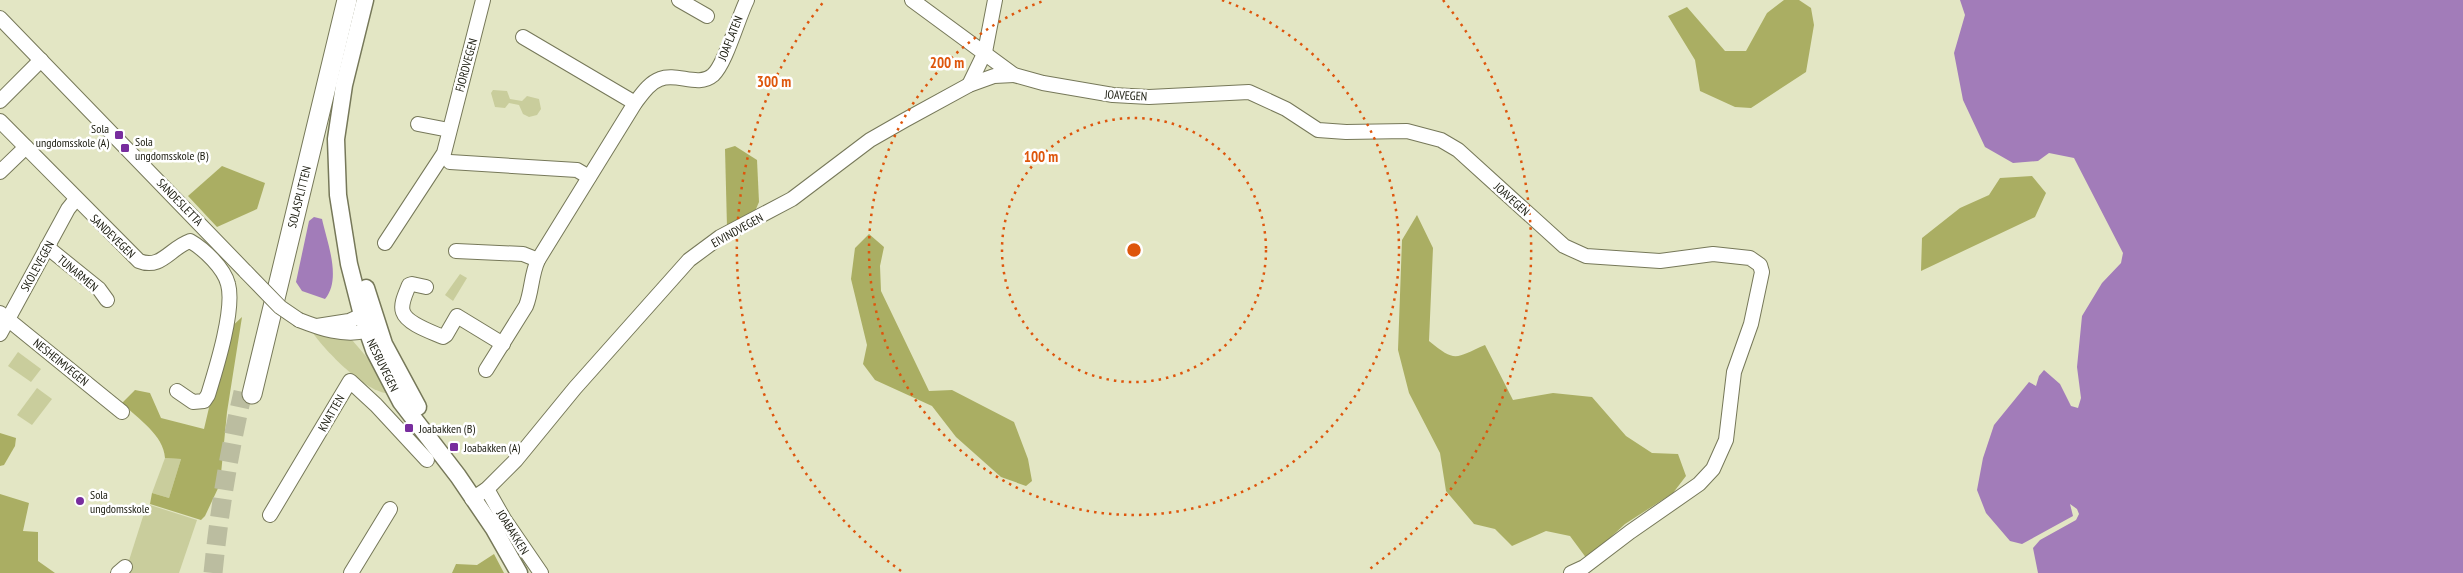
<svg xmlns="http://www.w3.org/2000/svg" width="2463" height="573" viewBox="0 0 2463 573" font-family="'PT Sans Narrow',sans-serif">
	<rect width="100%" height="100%" fill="#e3e6c4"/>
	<g fill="#c9cd9c">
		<path d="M493,90l14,1 3,8 12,2 5,-5 12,3 2,10 -4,6 -8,2 -6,-3 -4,-9 -10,-2 -4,5 -10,-1 -4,-14z"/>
		<path d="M460,274l7,4 -14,23 -8,-6z"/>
		<path d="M313,333l39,7 25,29 14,24c-21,4 -66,-42 -78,-60z"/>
		<path d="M18,352l23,17 -10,13 -23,-16z"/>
		<path d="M37,388l15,11 -20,26 -15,-10z"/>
		<path d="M165,458l16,1 -12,39 -17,-5z"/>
		<path d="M147,504l50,16 -18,53h-54z"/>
	</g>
	<g fill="#aaae63">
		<path d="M1784,0h15l12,8 3,17 -8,47 -55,36 -16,-1 -35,-16 -5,-31 -27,-44 19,-9 38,44h21l21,-38z"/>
		<path d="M735,146l22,14 2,42 -6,14 -26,11 -2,-78z"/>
		<path d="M222,166l43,17 -8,26 -40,18 -29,-31z"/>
		<path d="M2032,176l14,17 -11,24 -114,54 1,-33 38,-30 29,-13 11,-17z"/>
		<path d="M1417,215l16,33 -4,93c27,22 26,17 56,4l28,55 40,-7 39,4 34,39 26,17 26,1 8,22 -13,17 -48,31 -38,35 -17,-23 -24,-5 -34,15 -17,-17 -21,-5 -28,-33 -6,-38 -31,-60 -11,-43 4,-110z"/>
		<path d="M869,234l15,13 -4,19 1,25 48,100 23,-1 62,32 14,37 4,22 -6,5 -25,-9 -45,-40 -24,-31 -57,-26 -12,-16 4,-19 -16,-66 4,-31z"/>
		<path d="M242,317l-15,95 -7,72 -15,32 -4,4 -51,-16 2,-11 17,5 12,-39 -16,-1c-1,-23 -28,-40 -43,-55l13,-13 15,3 11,25 43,11 23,-98z"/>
		<path d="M0,433l16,5 -1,8 -11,19 -4,1z"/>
		<path d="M0,494l29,9 -6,28 15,1v29l17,12h-55z"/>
		<path d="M494,554l10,19h-52l4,-9 21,1z"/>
	</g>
	<g fill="#a27cb9">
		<path d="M1960,0h503v573h-425l-5,-25 7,-8 36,-20 3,-6 -2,-5 -7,-5 3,12 -51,28 -12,-3 -24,-28 -9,-23 6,-32 11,-33 35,-43 7,4 3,-10 5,-6 16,14 11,22 7,2 3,-10 -4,-31 5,-51 20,-33 19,-20 2,-10 -49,-95 -25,-5 -11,8 -25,2 -28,-16 -22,-47 -9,-47 11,-38z"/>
		<path d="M314,217l8,2c5,23 20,60 3,80l-23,-8 -6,-9 13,-61z"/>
	</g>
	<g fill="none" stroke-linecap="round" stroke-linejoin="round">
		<path stroke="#bbbda0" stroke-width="19" stroke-dasharray="19 9" stroke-linecap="butt" d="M213,573c6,-61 16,-121 30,-181"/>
		<defs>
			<g id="minor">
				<path d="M679,0l28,16"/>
				<path d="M912,0l102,75 29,8 70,12 36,2 100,-5 37,17 32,21 28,2 61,-1 34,9 17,10 106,96 22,10 74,5 53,-7 37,4 10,7 2,7 -11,52 -17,48 -8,68 -13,29 -14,15 -69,48 -46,35 -13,6"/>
				<path d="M0,18l246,254"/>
				<path d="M523,37l112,66"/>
				<path d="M969,85l16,-33 10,-52"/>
				<path d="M0,101l41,-41"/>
				<path d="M0,121l139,140c22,9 31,-13 51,-20 14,8 34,27 38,43 7,25 -12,85 -20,111l-4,6 -11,1 -16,-11"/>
				<path d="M418,124l31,6"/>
				<path d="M450,162l127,8 12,7"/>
				<path d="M0,172l26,-25"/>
				<path d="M385,243l59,-90 39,-153"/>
				<path d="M47,247l52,42 8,11"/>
				<path d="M456,251l67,3 15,6"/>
				<path d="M426,287l-14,-3 -3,1c-3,8 -9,19 -6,27 4,12 29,20 40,25l3,-2 11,-19 46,28"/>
				<path d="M0,313l122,99"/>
				<path d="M299,320c23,9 43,16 68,11l8,-12 -13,-4 -13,6 -32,5"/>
				<path d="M0,334l68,-125 8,-10"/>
				<path d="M486,370l40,-64c6,-15 5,-31 12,-46l97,-157c7,-9 14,-20 25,-24 17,-7 38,9 53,-4 13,-12 25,-57 34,-75"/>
				<path d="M487,489l17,30 37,54"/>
				<path d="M472,499l15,-10 29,-29 59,-72 114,-128 31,-23 72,-38 78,-59 35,-20 64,-35 25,-9 20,-1"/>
				<path d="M270,515l80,-134 26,24 51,55"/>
				<path d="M118,573l7,-6"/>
				<path d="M351,573l39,-64"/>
			</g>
			<g id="major">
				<path d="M365,0l-21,85 -8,54 2,56 11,69 13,51 12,35 27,52 57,74 36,53 25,44"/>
				<path d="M366,288l18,56 34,63"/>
			</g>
			<path id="highway" d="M252,394l95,-394"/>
		</defs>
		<use href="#minor" stroke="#767859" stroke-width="16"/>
		<use href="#major" stroke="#767859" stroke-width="19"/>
		<use href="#highway" stroke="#767859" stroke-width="21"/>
		<use href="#minor" stroke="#fff" stroke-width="14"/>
		<use href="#major" stroke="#fff" stroke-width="16"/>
		<use href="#highway" stroke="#fff" stroke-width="19"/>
		<defs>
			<path id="minor-bridge" d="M246,272l34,35 19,13"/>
		</defs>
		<use href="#minor-bridge" stroke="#767859" stroke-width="16" stroke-linecap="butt"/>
		<use href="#minor-bridge" stroke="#fff" stroke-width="14"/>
	</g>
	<g fill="none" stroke="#de560c" stroke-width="2.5" stroke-dasharray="2.5 5">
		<circle cx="1134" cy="250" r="132"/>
		<path d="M1222 0A265 265 0 1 1 1046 0"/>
		<path d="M901 571A397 397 0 0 1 825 0M1443 0A397 397 0 0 1 1367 571"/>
	</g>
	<g fill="#782d9e" stroke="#fff" stroke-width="2">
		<rect x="114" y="130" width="10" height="10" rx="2.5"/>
		<rect x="120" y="143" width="10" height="10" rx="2.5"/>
		<rect x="404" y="423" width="10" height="10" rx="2.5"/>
		<rect x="449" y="442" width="10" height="10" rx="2.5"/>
		<circle cx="80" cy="501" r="5"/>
	</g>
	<g text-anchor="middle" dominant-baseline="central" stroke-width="5" stroke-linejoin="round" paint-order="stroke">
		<g font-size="12" fill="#1a1b0f" stroke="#fff">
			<text transform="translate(730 38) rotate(-68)">JOAFLATEN</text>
			<text transform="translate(466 65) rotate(-75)">FJORDVEGEN</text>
			<text transform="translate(1126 95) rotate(3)">JOAVEGEN</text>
			<text transform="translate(299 197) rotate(-76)">SOLASPLITTEN</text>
			<text transform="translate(1512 199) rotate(42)">JOAVEGEN</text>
			<text transform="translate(180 202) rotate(46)">SANDESLETTA</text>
			<text transform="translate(737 230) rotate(-29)">EIVINDVEGEN</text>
			<text transform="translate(113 236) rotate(44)">SANDEVEGEN</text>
			<text transform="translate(37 266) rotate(-61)">SKOLEVEGEN</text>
			<text transform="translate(78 273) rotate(40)">TUNARMEN</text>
			<text transform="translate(61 362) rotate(39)">NESHEIMVEGEN</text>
			<text transform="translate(383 365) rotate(64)">NESBUVEGEN</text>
			<text transform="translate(331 413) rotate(-60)">KNATTEN</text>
			<text transform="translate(513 532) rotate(58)">JOABAKKEN</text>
		</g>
		<g font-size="12" fill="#1a1b0f" stroke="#fff" text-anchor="start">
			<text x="109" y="128" text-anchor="end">Sola<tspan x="109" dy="14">ungdomsskole (A)</tspan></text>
			<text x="135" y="141">Sola<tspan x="135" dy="14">ungdomsskole (B)</tspan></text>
			<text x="419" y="428">Joabakken (B)</text>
			<text x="464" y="447">Joabakken (A)</text>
			<text x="90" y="494">Sola<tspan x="90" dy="14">ungdomsskole</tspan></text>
		</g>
	</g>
	<circle cx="1134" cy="250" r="8" fill="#de560c" stroke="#fff" stroke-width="2.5"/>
	<g font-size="15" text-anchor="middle" font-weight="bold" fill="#de560c" stroke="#fff" stroke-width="5" stroke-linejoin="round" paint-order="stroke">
		<text x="947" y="68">200 m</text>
		<text x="774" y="87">300 m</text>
		<text x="1041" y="162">100 m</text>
	</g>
</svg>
